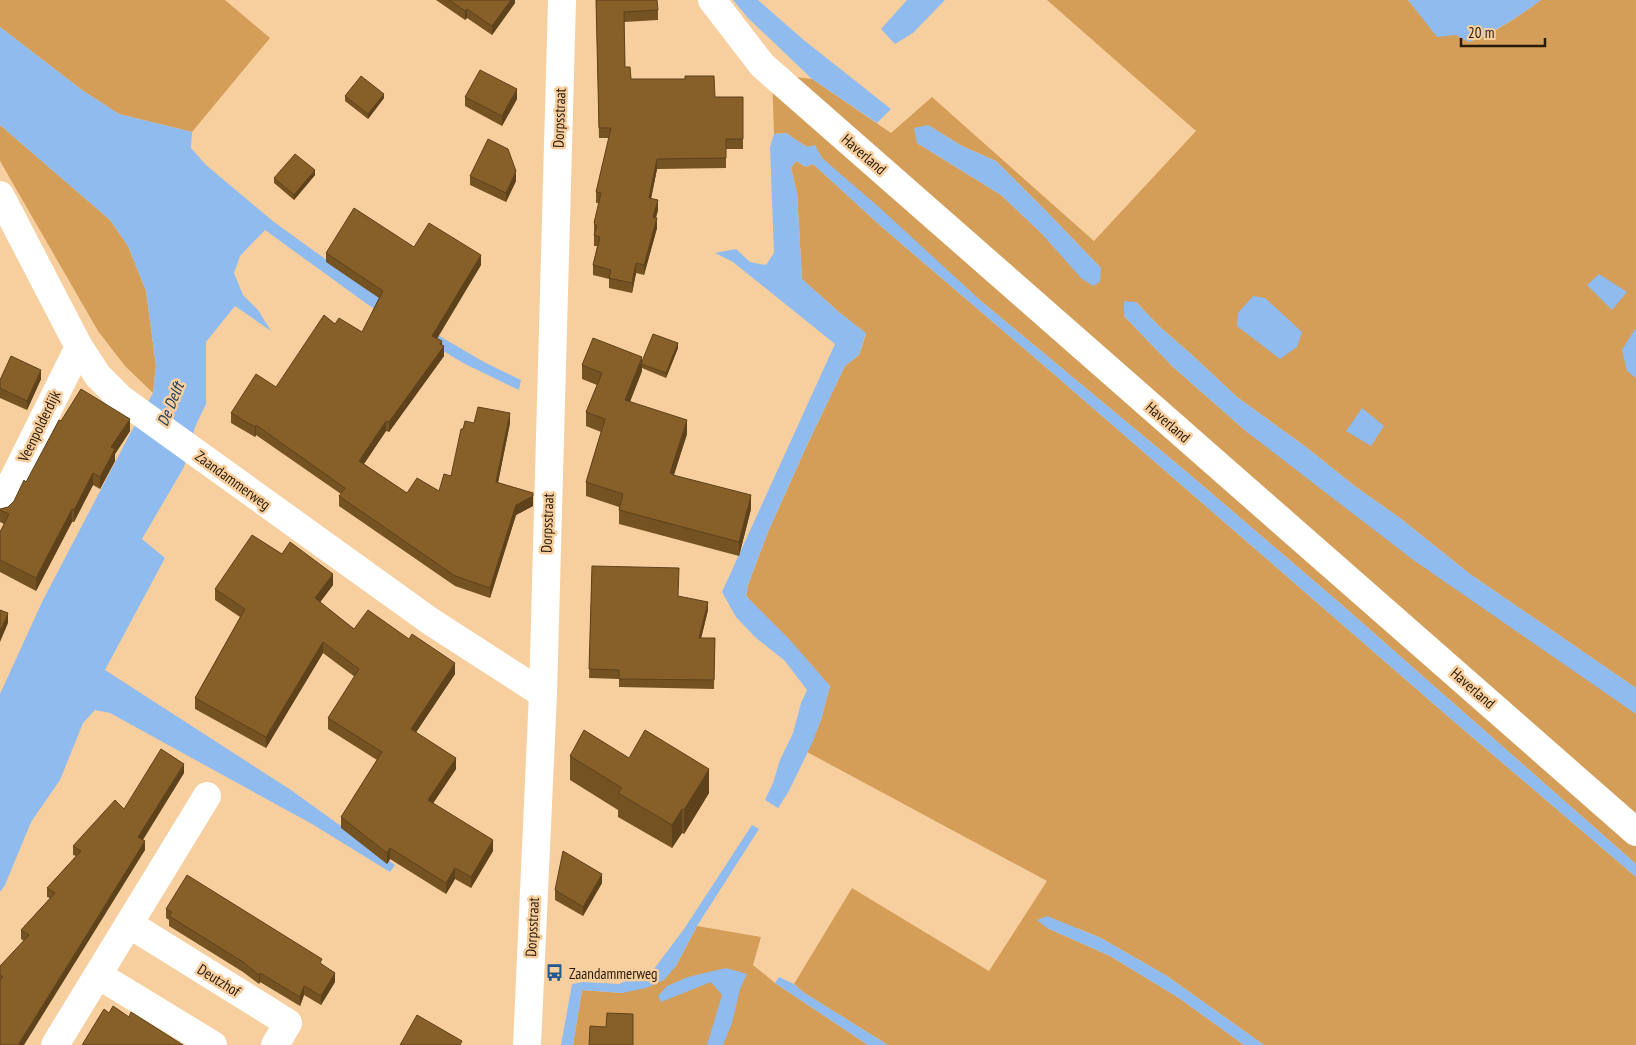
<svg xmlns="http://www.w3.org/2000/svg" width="1636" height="1045" viewBox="0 0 1636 1045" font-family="'PT Sans Narrow',sans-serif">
	<rect width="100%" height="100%" fill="#f7cf9f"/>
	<g fill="#d49e58" fill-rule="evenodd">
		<path d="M0,0h225l45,38 -78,94 -73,-18 -37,-24 -82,-63z"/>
		<path d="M1047,0h361l5,6 56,36 19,-7 26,-16 27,-19h95v688l-166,-114 -70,-56 -44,-31 -50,-40 -69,-50 -46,-43 -31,-27 -24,-25h-12v14l49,51 74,65 389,282v150l-295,-260 -153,-131 -207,-172 -159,-143 -7,-12 -8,1 -21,-14 -12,1 -2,-60 40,5 79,54 41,-36 162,144 102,-110zM928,125l34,21 34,15 52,52 53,55 -60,-35 -40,-38 -84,-52z"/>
		<path d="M0,125l110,95 18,26 18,45 10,75 -3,27 -28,-27 -27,-35 -98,-170z"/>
		<path d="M796,161l10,6 7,-3 70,64 173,148 388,337 192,164v168h-372l-97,-69 -66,-38 -24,-10h-30l63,28 69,42 65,47h-356l-85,-53 -9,-8 58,-96 137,83 58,-90 -240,-129 14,-32 9,-34 -84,-90 2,-11 20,-53 40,-89 37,-77 14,-11 7,-21 -26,-21 -38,-34 -5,-86 -6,-25z"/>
		<path d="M697,926l64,11 -8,28 22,18 93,62h-295l9,-55 40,3 54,-27z"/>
	</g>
	<g fill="#8fbbef">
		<path d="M733,0h25l47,41 86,68 -14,14 -65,-44 -64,-61z"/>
		<path d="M907,0h38l-32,33 -18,11 -14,-15z"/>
		<path d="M1408,0h133c-23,17 -45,32 -72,42l-13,-7 -19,2z"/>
		<path d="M0,27l82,63 37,24 73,18 -1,16 15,17 68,57 126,91 84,49 37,18 -2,10 -56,-27 -96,-59 -102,-74 -25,26 -6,17 9,22 15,15 13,21 -36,-25 -29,36v62l-11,23 -11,40 -42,72 23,19 -60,112 186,120 104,75 -5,7 -78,-48 -202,-111 -15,-3 -12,13 -23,57 -29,42 -26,63 -5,7v-198l43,-94 88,-168 22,-39 3,-27 -10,-75 -18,-45 -18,-26 -110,-95z"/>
		<path d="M928,125l34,21 34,15 52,52 53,55 -1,14 -7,4 -12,-8 -40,-45 -40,-38 -84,-52 -3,-15z"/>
		<path d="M786,133l21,14 8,-2 7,13 58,50 101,93 207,172 153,131 295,260v13l-192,-164 -388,-337 -173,-148 -70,-64 -7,3 -10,-6 -5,7 6,25 5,86 38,34 26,20 -7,22 -14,11 -37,77 -40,89 -20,53 -2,11 44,44 40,46 -9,34 -8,21 -24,50 -11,17 -13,-8 8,-17 7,-23 13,-27 8,-30 6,-13 -22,-29 -30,-24 -19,-20 -14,-25 113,-248 -102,-82 -18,-9 21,-4 14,13 16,3 8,-12 -4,-106 4,-13z"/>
		<path d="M1599,274l28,18 -15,18 -25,-25z"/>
		<path d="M1253,296l12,2 37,34 -5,15 -17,12 -43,-33 1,-13z"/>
		<path d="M1124,301l12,1 24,25 31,27 46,43 69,50 50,40 44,31 70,56 166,114v26l-224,-155 -165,-127 -74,-65 -49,-51z"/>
		<path d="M1635,329l1,1v48l-9,-7 -5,-21z"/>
		<path d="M1362,408l22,18 -13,20 -25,-15z"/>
		<path d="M752,825l7,4 -62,97 -21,40 -12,14 -18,8 -24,5 -40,-3 -9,55h-12l11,-61 11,-2 36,2 35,-15 30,-40z"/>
		<path d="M1047,916l54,22 66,38 97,69h-20l-65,-47 -69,-42 -63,-28 -10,-8z"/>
		<path d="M726,968l21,6 -7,15 -8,34 -9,22h-16l15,-50 -11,-13 -50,20 -3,-6 9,-10 21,-9z"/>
		<path d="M779,977l15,7 9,8 85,53h-20l-93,-62z"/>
	</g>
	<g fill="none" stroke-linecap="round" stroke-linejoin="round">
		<g stroke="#fff" stroke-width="28">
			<path d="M712,0l50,65 874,767"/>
			<path d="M0,195l79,152 19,29 22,22 310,223 113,73"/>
			<path d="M0,506l79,-159"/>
			<path d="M129,924l159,99 -13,22"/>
			<path d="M98,975l115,70"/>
			<path d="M55,1045l152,-249"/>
			<path d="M527,1045l16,-351 19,-694"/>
		</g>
	</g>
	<g fill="#745222">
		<path d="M436,0h79v3l-23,32 -25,-17 -2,2z"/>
		<path d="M596,0l62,10v10l-34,2 1,45 6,12 84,18h28v52h-17v19l-69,1 -6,30 7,11 -2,8 1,10 -13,47 -8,-2 -4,20 -23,-5v-9l-16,-4v-10l4,-19h-3v-23l5,-20h-3v-11l13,-54h-10z"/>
		<path d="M345,96l39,2 -16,21 -23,-18z"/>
		<path d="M465,97l52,2 -15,27 -37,-20z"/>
		<path d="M315,175l-21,25 -20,-17v-5z"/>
		<path d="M470,176l46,5 -10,21 -36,-17z"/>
		<path d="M414,247l67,18 -44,74 5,6 2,11 -55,76 -3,-1 -22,33 43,29 32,-2 12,-15 12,-47 11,-6h36l-12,60 35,10v13l-17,9 -26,83 -35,-12 -116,-80v-10l2,-2 -85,-59 -1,2 -24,-14v-10l45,-26 59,-63 27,8 17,-34 -53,-36v-9z"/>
		<path d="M678,348l-12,30 -24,-10v3l-12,31 57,32 -13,41 77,34 -12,47 -120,-32v-17l-33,-11v-14l15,-50 -15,-6v-14l11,-27 -15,-6v-14l60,-3z"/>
		<path d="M41,379l-14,31 -27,-12v-18z"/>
		<path d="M61,421l69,10 -15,23v7l-15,28 -7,-4 -19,37h-2l-36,69 -36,-19v-40l4,-8 -4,-2v-13l8,-2 6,-6 12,-19z"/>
		<path d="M282,554l51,31 -13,17 34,27 101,45 -39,58 40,37 -23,34 60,48 -22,37 -16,-9 -9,15 -56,-35 -3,5 -46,-36v-11l36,-57 -49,-31v-11l27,-41 -32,-24 -57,95 -71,-39v-11l45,-81 -25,-17v-11z"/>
		<path d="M592,566l116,44 -7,28h14l-1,51 -95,-2v-8l-30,-1z"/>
		<path d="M570,756l59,2 80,35 -25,41 -2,-1 -10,15 -54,-31v-7l-48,-30z"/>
		<path d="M184,773l-41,67 2,10 -145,195v-79l24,-25 -3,-2v-9l29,-32 -3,-1v-9l29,-32 -3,-1v-9l51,-37z"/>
		<path d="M602,883l-19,33 -28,-16v-10z"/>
		<path d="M166,909l156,55 13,18 -14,23 -17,-10 -4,11 -40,-24 -1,2 -16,-12 -74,-46v-6l-3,-2z"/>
	</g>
	<g fill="#5e421c">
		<path d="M511,0h4v3l-23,32v-9z"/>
		<path d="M467,9v9l-2,2v-9z"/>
		<path d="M517,89v10l-15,27v-10z"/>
		<path d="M384,94v4l-16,21v-5z"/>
		<path d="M657,159v10l-8,39v-10z"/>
		<path d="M315,170v5l-21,25v-5z"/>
		<path d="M516,171v10l-10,21v-9z"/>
		<path d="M658,200v10l-5,17v-10z"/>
		<path d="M657,218v10l-13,47v-10z"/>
		<path d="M481,255v10l-49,81v-10z"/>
		<path d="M636,263v10l-4,20v-10z"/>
		<path d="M442,341v8l2,-3v10l-55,76v-10z"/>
		<path d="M678,343v5l-12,30v-5z"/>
		<path d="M642,357v14l-17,43v-14z"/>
		<path d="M41,370v9l-14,31v-9z"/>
		<path d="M510,413v10l-14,69v-10z"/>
		<path d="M130,419v12l-15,23v7l-15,28v-12l11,-30z"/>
		<path d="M687,420v14l-14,43 -3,-4z"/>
		<path d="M386,421v10l-27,40v-10z"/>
		<path d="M256,425v10l-1,2v-10z"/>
		<path d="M93,473v12l-19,37v-12z"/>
		<path d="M751,495v14l-12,47v-14z"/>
		<path d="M533,496v10l-17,9 -26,83v-10l26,-83z"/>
		<path d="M72,509v13l-36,69v-13z"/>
		<path d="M333,574v11l-18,24v-11z"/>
		<path d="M708,602v8l-9,37v-9z"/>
		<path d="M8,613v10l-8,19v-10z"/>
		<path d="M323,642v11l-57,95v-11z"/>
		<path d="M455,663v11l-44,66v-11z"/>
		<path d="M456,758v11l-28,42v-11z"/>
		<path d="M184,764v9l-46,74v-10z"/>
		<path d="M709,769v24l-25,41v-24z"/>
		<path d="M682,809v24l-10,15v-23z"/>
		<path d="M493,840v11l-22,37v-11z"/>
		<path d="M145,841v9l-121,195h-6z"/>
		<path d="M390,848v11l-3,5v-11z"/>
		<path d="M455,868v11l-9,15v-11z"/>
		<path d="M602,874v9l-19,33v-9z"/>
		<path d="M260,973v9l-1,2v-9z"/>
		<path d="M335,973v9l-14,23v-9z"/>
		<path d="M304,986v9l-4,11v-9z"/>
	</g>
	<g fill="#875f28" stroke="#5e421c">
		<path d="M449,0h62l-19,26 -25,-17 -2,2z"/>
		<path d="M596,0h61l1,10 -34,2 1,55h5l1,12h54v-3h29l1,21h28v42h-17v19l-69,1 -8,39 9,2 -5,17 4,1 -13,47 -8,-2 -4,20 -23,-5 2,-8 -18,-5 7,-28 -6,-2 3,-9 -3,-3 7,-30 -5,-1 15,-64h-12z"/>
		<path d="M480,70l37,19 -15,27 -37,-19z"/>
		<path d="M361,76l23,18 -16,20 -23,-18z"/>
		<path d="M488,139l20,10 8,22 -10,22 -36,-17z"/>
		<path d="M295,154l20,16 -21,25 -20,-17z"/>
		<path d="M354,208l60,39 15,-24 52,32 -49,81 10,5 -2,3 4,2 -55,76 -3,-1 -27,40 48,32 10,-15 22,13 5,-17 7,2 10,-47h2l2,-8 9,2 4,-16 32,6 -14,69 37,11v3l-17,9 -26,83 -35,-12 -116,-80 6,-8 -89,-63 -1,2 -24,-14 25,-39 20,13 48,-72 11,9 4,-6 23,14 21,-41 -57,-38z"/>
		<path d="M653,334l25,9 -12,30 -25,-9z"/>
		<path d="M593,338l49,19 -17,43 62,20 -17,53 3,1v1l78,20 -12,47 -120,-32 4,-16 -37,-12 19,-63 -19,-7 16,-39 -20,-8z"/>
		<path d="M11,356l30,14 -14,31 -27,-13v-8z"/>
		<path d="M81,389l49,30 -19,28 4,2 -15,28 -7,-4 -19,37 -2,-1 -36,69 -36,-18v-28l9,-18 -9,-4v-1l8,-2 6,-6 10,-21 2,2 33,-62 2,1z"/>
		<path d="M252,535l30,19 8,-12 43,32 -18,24 39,31 14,-19 41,29 3,-5 43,29 -44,66 45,29 -28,42 65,40 -22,37 -16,-9 -9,15 -56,-35 -3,5 -46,-36 41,-65 -54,-34 31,-49 -36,-27 -57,95 -71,-39 50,-89 -30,-20z"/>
		<path d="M592,566l87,2 -1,28 30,6 -9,36h16l-1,42 -95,-1v-9l-30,-1z"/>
		<path d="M0,610l8,3 -8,19z"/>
		<path d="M584,730l45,28 16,-28 64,39 -25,41 -2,-1 -10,16 -54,-32 4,-5 -52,-32z"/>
		<path d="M161,749l23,15 -46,73 7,4 -127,204h-18v-65l3,-3 -3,-2v-9l29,-31 -8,-5 34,-37 -8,-5 34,-37 -8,-5 42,-46 9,9z"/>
		<path d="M563,851l39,23 -19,33 -28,-17z"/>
		<path d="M187,875l135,84 -2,4 15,10 -14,23 -17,-10 -4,11 -40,-24 -1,2 -16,-13 -74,-46 3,-4 -6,-3z"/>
		<path d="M113,1006l16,11 2,-5 52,33h-101l22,-36 5,4z"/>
		<path d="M607,1013l26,1v31h-44l1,-19 16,1z"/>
		<path d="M417,1015l45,26 -2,4h-60z"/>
	</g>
	<defs>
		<symbol id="bus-bare" viewBox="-9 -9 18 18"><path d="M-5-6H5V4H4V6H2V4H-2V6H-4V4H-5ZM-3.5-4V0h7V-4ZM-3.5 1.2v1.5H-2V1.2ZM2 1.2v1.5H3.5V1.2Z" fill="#235890" stroke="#f7cf9f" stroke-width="2.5" paint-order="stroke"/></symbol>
	</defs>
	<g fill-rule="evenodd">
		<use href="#bus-bare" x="542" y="960" width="25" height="25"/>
	</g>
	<g text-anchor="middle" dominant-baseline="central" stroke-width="5" stroke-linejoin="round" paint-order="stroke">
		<g font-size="15" fill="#291b08" stroke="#f7cf9f">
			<text transform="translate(559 118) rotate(-88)">Dorpsstraat</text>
			<text transform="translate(864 154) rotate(41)">Haverland</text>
			<text transform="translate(1168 422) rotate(41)">Haverland</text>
			<text transform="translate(39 426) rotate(-64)">Veenpolderdijk</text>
			<text transform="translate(233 480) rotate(36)">Zaandammerweg</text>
			<text transform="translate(547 523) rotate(-88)">Dorpsstraat</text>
			<text transform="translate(1473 688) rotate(41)">Haverland</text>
			<text transform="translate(532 927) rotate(-87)">Dorpsstraat</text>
			<text transform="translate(219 980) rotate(32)">Deutzhof</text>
		</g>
		<g font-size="15" fill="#291b08" stroke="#f7cf9f" text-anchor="start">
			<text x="569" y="973">Zaandammerweg</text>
		</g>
		<g font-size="16" font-style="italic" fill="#19385a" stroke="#f7cf9f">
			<text transform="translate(170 404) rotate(-68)">De Delft</text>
		</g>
	</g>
	<path d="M1461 38v8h84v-8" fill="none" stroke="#291b08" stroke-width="2.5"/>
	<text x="1468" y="38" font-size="15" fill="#291b08" stroke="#f7cf9f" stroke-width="4" paint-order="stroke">20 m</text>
</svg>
